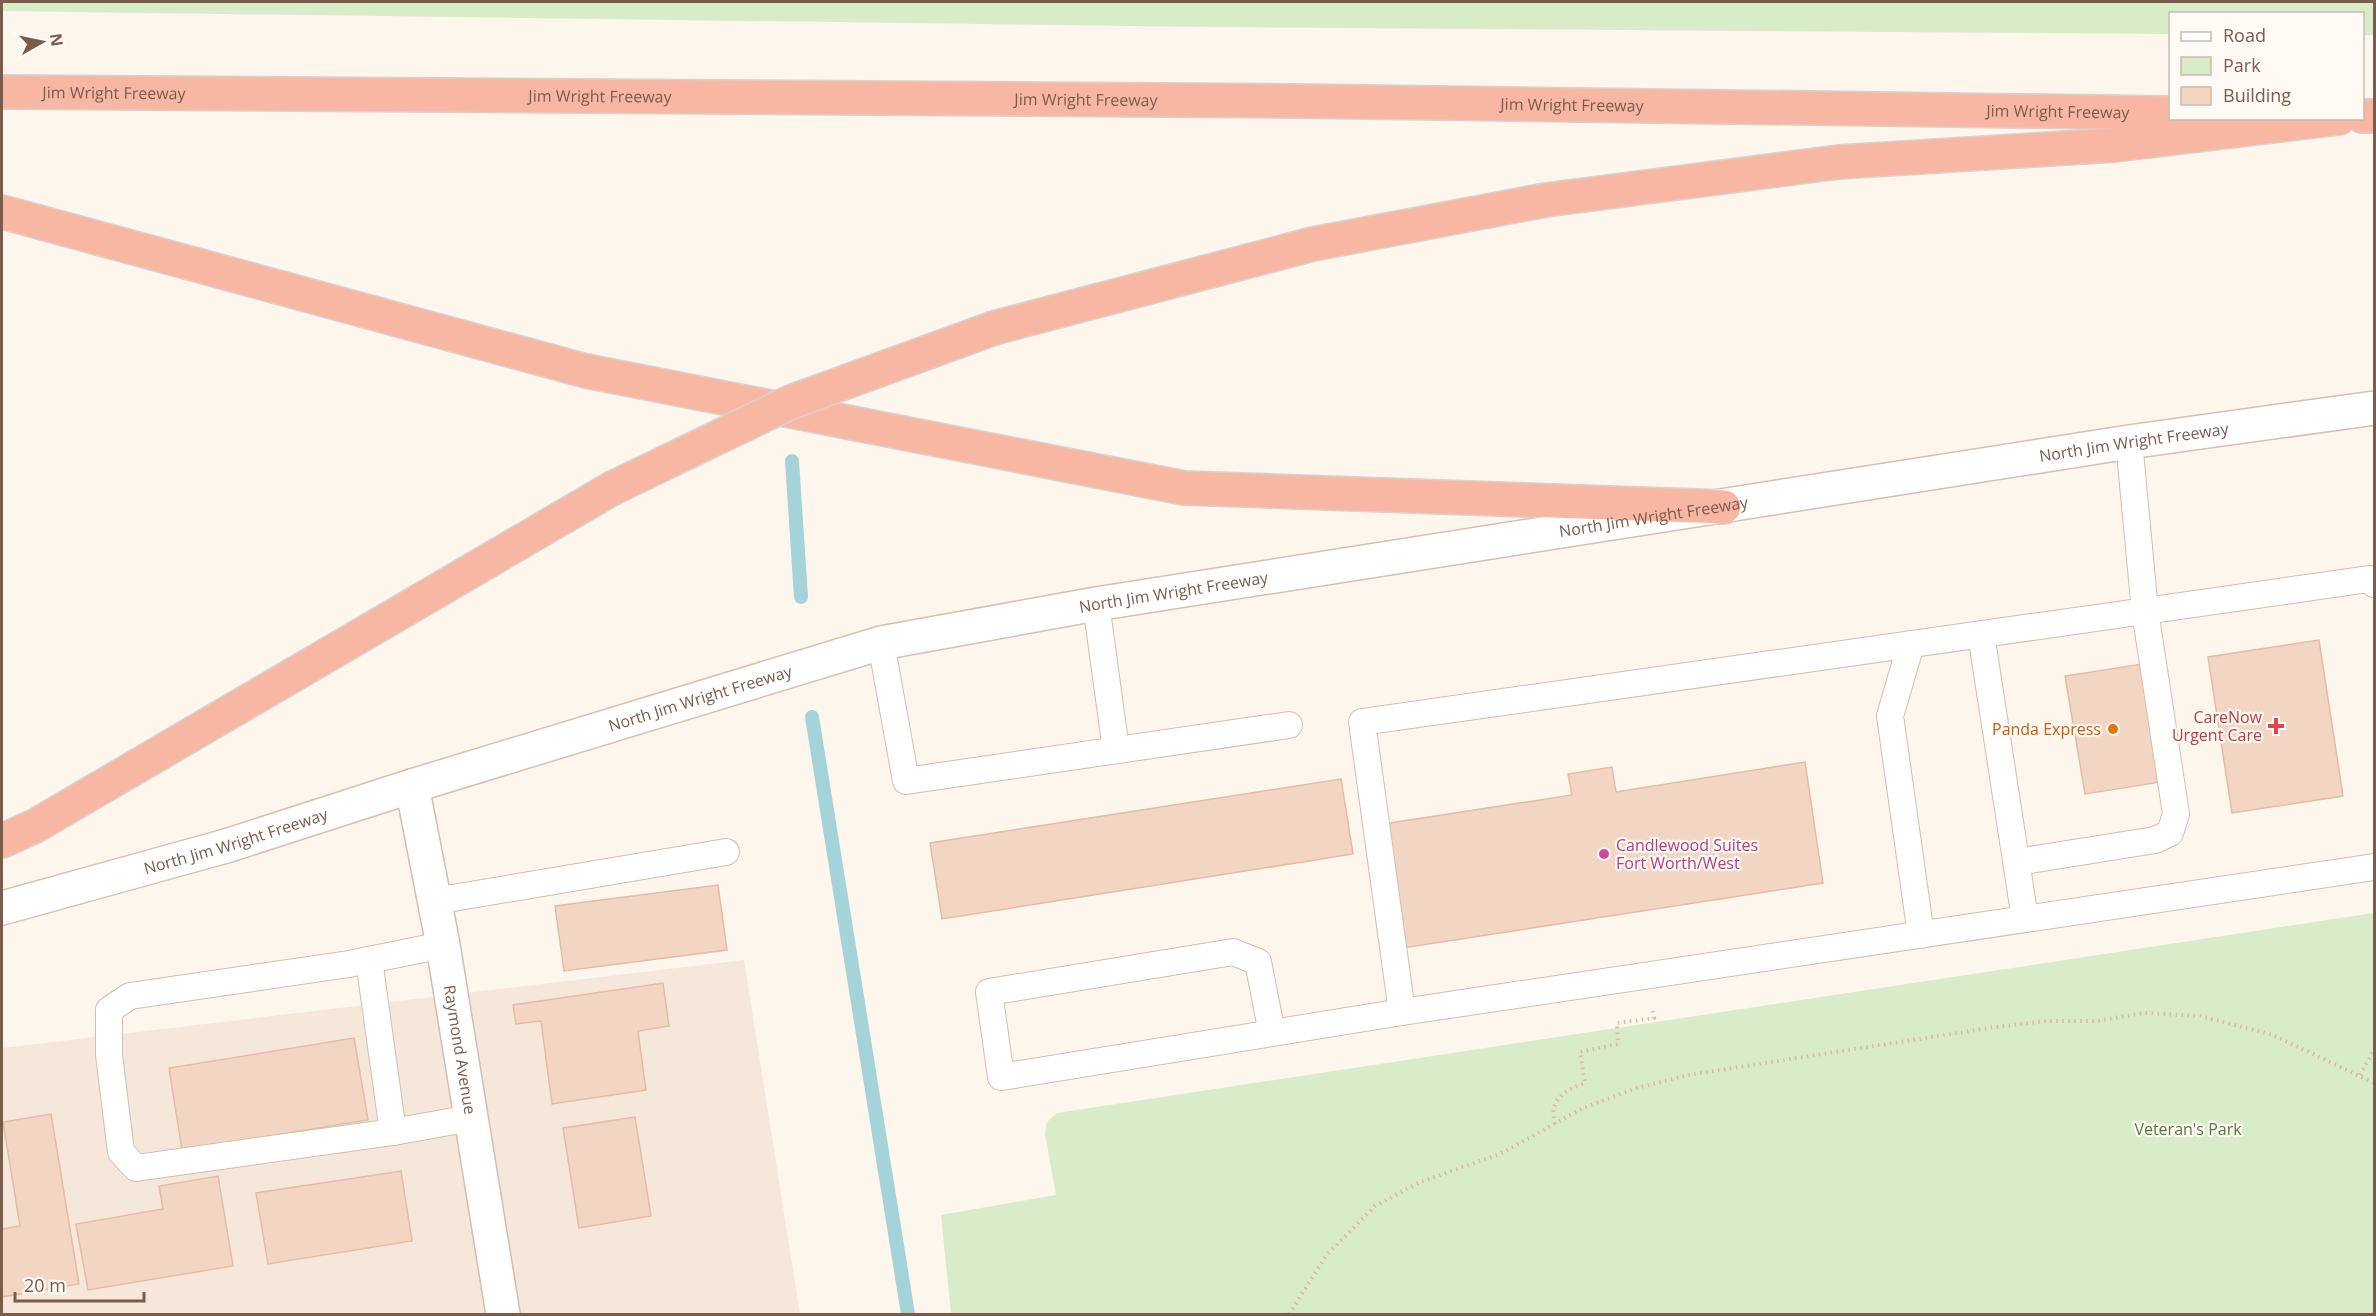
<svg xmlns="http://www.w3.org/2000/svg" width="2376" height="1316" viewBox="0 0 2376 1316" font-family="'Open Sans',sans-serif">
	<rect width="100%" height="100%" fill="#fdf6ec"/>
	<path fill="#f5e8da" d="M744,960l56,354h-798v-266z"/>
	<g fill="#d8ecc9">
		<path d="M2,2h2372v33h-11l-1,-21h-192v20l-964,-7 -1204,-16z"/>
		<path d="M2374,913v401h-1423l-10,-99 115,-20 -11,-61 2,-12 10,-9z"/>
	</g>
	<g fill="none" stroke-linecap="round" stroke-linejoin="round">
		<g stroke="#a5d3da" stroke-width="14">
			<path d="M792,461l9,136"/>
			<path d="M812,717l96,597"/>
		</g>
	</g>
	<g fill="#f3d5c3" stroke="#e6bba3" stroke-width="1.5">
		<path d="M2319,640l24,156 -111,17 -24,-156z"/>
		<path d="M2142,664l19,118 -76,12 -20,-118z"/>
		<path d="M1805,762l18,121 -420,65 -19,-124 188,-29 -4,-21 44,-7 4,25z"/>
		<path d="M1341,779l12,75 -411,65 -12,-76z"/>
		<path d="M718,885l9,65 -163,21 -9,-65z"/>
		<path d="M663,983l6,43 -31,5 8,59 -94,14 -11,-83 -25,3 -3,-19z"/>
		<path d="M354,1038l14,82 -186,30 -13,-82z"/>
		<path d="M51,1114l28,170 -77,13v-68l18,-3 -17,-104z"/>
		<path d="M635,1117l16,99 -72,12 -16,-100z"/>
		<path d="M401,1171l11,70 -144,23 -12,-71z"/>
		<path d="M218,1176l15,90 -145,24 -12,-66 87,-15 -4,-23z"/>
	</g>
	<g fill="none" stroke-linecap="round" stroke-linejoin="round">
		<defs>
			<g id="lane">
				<path d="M2129,442l16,169 -783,111 40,290 972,-145"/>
				<path d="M1096,604l20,146"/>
				<path d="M1981,634l44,285"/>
				<path d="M881,643l25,138 383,-56"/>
				<path d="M1911,644l-21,72 31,219"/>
				<path d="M2017,862l138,-22 15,-7 6,-19 -31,-203 224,-32 5,5"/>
				<path d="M435,901l291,-49"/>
				<path d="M443,945l-94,19 -219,32 -21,14v45l12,97 15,16 257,-36 78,-14"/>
				<path d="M369,960l24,172"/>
				<path d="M1272,1033l-14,-71 -25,-10 -244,40 12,85 401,-65"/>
			</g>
			<g id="street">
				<path id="s1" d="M412,786l31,159 60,369"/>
			</g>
			<g id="secondary">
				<path id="s2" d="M2,908l224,-62 186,-60 469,-143 215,-39 1033,-162 245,-34"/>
			</g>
			<g id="highway">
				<path id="s3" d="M2,92l1294,9 874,12"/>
				<path d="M2362,116h12"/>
				<path d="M2,212l584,159 598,117 540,19"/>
				<path d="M994,328l319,-84 233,-44 293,-38 276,-17 224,-27"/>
				<path d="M2,841l33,-15 576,-337"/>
			</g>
		</defs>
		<use href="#lane" stroke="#d1beb0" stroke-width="28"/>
		<use href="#street" stroke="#d1beb0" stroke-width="36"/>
		<use href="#secondary" stroke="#d6c0b0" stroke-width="36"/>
		<use href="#highway" stroke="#dad1cd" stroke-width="36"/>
		<g stroke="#d9b8a5" stroke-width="4" stroke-dasharray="1.5 4.5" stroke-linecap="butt">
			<path d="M2360,1075l14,-25"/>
			<path d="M1555,1124c-7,-26 11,-34 30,-41l-5,-31 38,-8 -1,-21 37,-5 -2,-9"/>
			<path d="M1289,1314l37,-58 49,-50 45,-24 80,-28 83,-46 54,-20 51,-13 308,-48 50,-6h50l49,-8 55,3 73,19 101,48"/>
		</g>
		<use href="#lane" stroke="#fff" stroke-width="26"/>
		<use href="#street" stroke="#fff" stroke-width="33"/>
		<use href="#secondary" stroke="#fff" stroke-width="33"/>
		<use href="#highway" stroke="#f7b7a3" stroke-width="33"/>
		<defs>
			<path id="highway-bridge" d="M611,489l180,-87 203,-74"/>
		</defs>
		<use href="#highway-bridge" stroke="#dad1cd" stroke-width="36" stroke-linecap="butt"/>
		<use href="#highway-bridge" stroke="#f7b7a3" stroke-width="33"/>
	</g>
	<path fill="#e0444e" stroke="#fffaf3" stroke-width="2" d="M2273 717h6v6h6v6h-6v6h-6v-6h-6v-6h6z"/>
	<circle fill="#e8710a" stroke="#fffaf3" stroke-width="2" cx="2113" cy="729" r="6"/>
	<circle fill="#d1479c" stroke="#fffaf3" stroke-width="2" cx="1604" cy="854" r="6"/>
	<g text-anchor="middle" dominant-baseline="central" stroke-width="4.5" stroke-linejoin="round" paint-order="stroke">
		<g font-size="16" fill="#7a5c4d" stroke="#fffaf3">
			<text stroke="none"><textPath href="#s3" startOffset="112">Jim Wright Freeway</textPath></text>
			<text stroke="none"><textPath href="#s3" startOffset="598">Jim Wright Freeway</textPath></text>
			<text stroke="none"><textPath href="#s3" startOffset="1084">Jim Wright Freeway</textPath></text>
			<text stroke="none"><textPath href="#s3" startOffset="1570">Jim Wright Freeway</textPath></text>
			<text stroke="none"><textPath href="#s3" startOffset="2056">Jim Wright Freeway</textPath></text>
			<text stroke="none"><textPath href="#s2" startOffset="2187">North Jim Wright Freeway</textPath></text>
			<text stroke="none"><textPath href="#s2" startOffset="1701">North Jim Wright Freeway</textPath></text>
			<text stroke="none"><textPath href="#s2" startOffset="1215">North Jim Wright Freeway</textPath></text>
			<text stroke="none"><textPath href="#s2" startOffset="729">North Jim Wright Freeway</textPath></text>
			<text stroke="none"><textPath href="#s2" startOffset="243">North Jim Wright Freeway</textPath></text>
			<text stroke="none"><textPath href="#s1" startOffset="268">Raymond Avenue</textPath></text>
		</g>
		<g font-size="16" fill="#be3a42" stroke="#fffaf3" text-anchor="end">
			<text x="2262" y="717">CareNow<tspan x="2262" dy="18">Urgent Care</tspan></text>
		</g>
		<g font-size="16" fill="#c56008" stroke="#fffaf3" text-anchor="end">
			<text x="2101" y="729">Panda Express</text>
		</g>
		<g font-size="16" fill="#b23c85" stroke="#fffaf3" text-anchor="start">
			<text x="1616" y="845">Candlewood Suites<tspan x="1616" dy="18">Fort Worth/West</tspan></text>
		</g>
		<g font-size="16" fill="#537a41" stroke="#fffaf3">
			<text x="2188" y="1129">Veteran's Park</text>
		</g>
	</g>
	<rect width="2376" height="1316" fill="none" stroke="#7a5c4d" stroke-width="6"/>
	<rect x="2169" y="12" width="195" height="108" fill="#fffaf3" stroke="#cabbb1" stroke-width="1.5"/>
	<rect x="2181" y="32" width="30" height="9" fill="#ffffff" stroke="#cabbb1" stroke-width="1.5"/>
	<text x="2223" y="42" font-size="18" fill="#7a5c4d">Road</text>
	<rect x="2181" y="57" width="30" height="18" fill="#d8ecc9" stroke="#cabbb1" stroke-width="1.5"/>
	<text x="2223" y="72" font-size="18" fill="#7a5c4d">Park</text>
	<rect x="2181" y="87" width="30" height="18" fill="#f3d5c3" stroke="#cabbb1" stroke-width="1.5"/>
	<text x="2223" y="102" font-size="18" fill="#7a5c4d">Building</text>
	<g transform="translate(42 42) rotate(81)" stroke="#fffaf3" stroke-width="4.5" paint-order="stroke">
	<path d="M0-4.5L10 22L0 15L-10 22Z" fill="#7a5c4d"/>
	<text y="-9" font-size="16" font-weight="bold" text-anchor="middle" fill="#7a5c4d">N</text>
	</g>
	<path d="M15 1292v9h129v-9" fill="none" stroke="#7a5c4d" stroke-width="3"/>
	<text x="24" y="1292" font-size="18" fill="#7a5c4d" stroke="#fffaf3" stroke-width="4.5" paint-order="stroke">20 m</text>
</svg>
